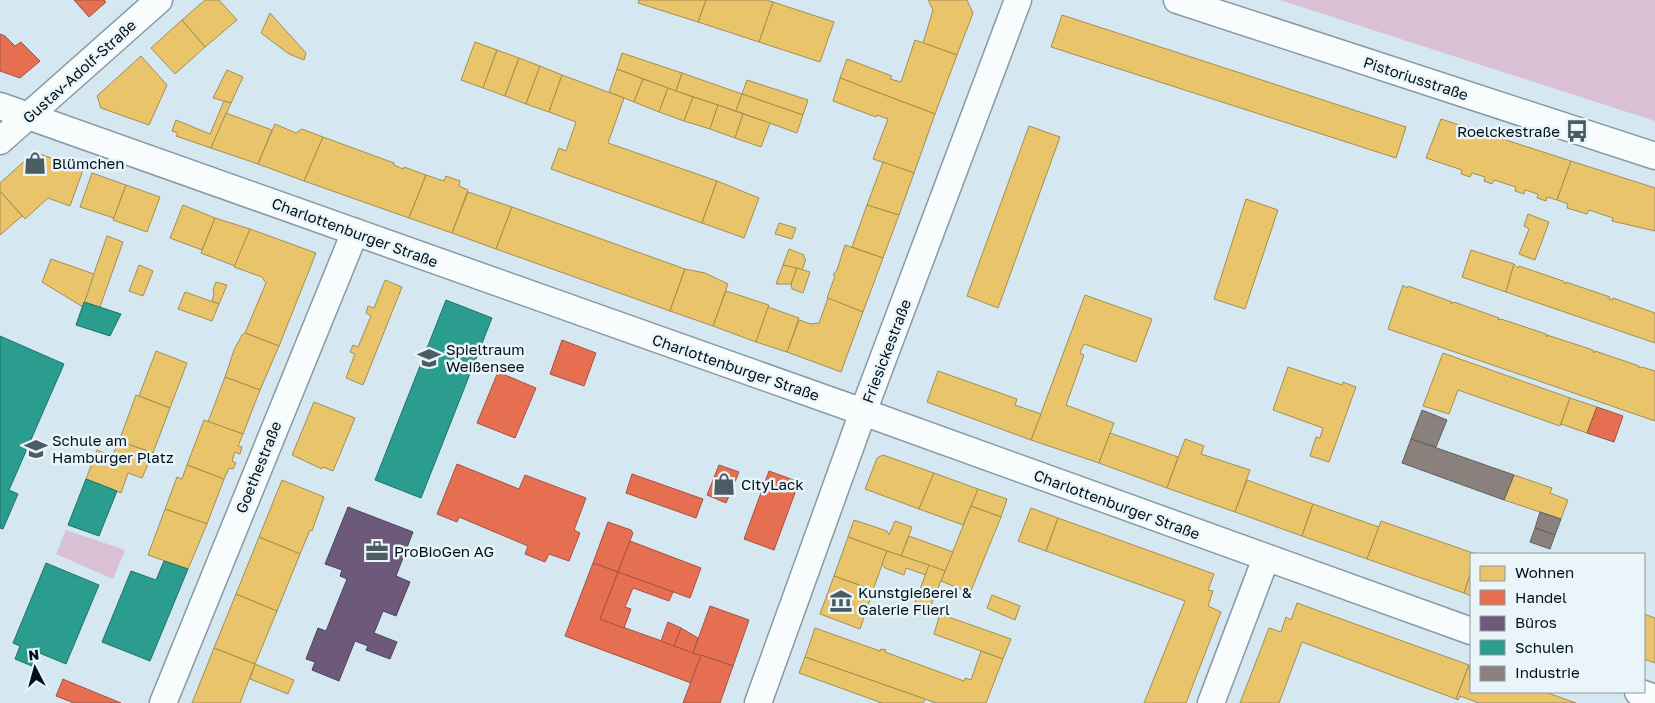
<svg xmlns="http://www.w3.org/2000/svg" width="1655" height="703" viewBox="0 0 1655 703" font-family="'Golos Text',sans-serif">
	<rect width="100%" height="100%" fill="#d5e8f1"/>
	<g fill="#d9c0d4">
		<path d="M1280,0h375v121z"/>
		<path d="M66,530l59,20 -12,29 -57,-25z"/>
	</g>
	<g fill="#e9c46a" stroke="#a38e52">
		<path d="M205,0h14l18,20 -32,27 -23,-27z"/>
		<path d="M639,0h67l-8,22 -60,-19z"/>
		<path d="M706,0h60l7,2 -14,40 -61,-20z"/>
		<path d="M928,0h39l6,13 -16,42 -34,-12 10,-33z"/>
		<path d="M773,2l61,20 -14,40 -61,-20z"/>
		<path d="M270,13l36,40 -2,7 -15,-6 -28,-21z"/>
		<path d="M1062,15l344,112 -10,31 -345,-111z"/>
		<path d="M182,20l23,27 -30,27 -24,-26z"/>
		<path d="M915,40l42,15 -22,59 -95,-36 7,-19 45,17 -2,3 11,3z"/>
		<path d="M475,42l22,8 -14,38 -22,-8z"/>
		<path d="M497,50l22,8 -14,38 -22,-8z"/>
		<path d="M622,53l60,20 -6,18 -59,-22z"/>
		<path d="M141,56l26,29 -18,40 -48,-17 -4,-12z"/>
		<path d="M519,58l21,8 -14,38 -21,-8z"/>
		<path d="M540,66l22,9 -13,37 -23,-8z"/>
		<path d="M617,69l26,10 -9,23 -25,-10z"/>
		<path d="M227,70l16,7 -12,26 -18,-5z"/>
		<path d="M682,73l60,21 -6,17 -60,-20z"/>
		<path d="M562,75l62,23 -16,45 109,38 -15,42 -151,-54 8,-21 7,3 10,-29 -27,-10z"/>
		<path d="M840,78l95,36 -21,59 -41,-14 15,-40 -11,-4 -1,2 -43,-16z"/>
		<path d="M643,79l25,9 -9,24 -25,-10z"/>
		<path d="M747,80l61,20 -5,15 -61,-21z"/>
		<path d="M668,88l25,9 -9,24 -25,-9z"/>
		<path d="M742,94l61,21 -6,18 -61,-22z"/>
		<path d="M693,97l25,8 -8,24 -26,-8z"/>
		<path d="M224,101l7,2 -20,45 -35,-12 2,-3 -6,-2 4,-11 34,14z"/>
		<path d="M718,105l25,9 -8,24 -25,-9z"/>
		<path d="M226,113l46,17 -14,34 -47,-16z"/>
		<path d="M743,114l27,9 -9,24 -26,-9z"/>
		<path d="M1441,119l130,42 -14,39 -10,-3 -1,4 -9,-3 1,-4 -13,-4 -1,4 -9,-3 1,-4 -22,-7 -2,4 -8,-3 1,-4 -13,-4 -2,4 -9,-3 1,-4 -36,-12z"/>
		<path d="M275,124l21,9 6,-4 21,8 -19,44 -46,-17z"/>
		<path d="M1029,126l31,11 -62,171 -31,-12z"/>
		<path d="M323,137l71,26v2l9,4 1,-2 22,8 -17,43 -105,-37z"/>
		<path d="M40,154l43,16 -13,36 -22,-8 -23,21 -25,-28v-8l30,-27z"/>
		<path d="M1571,161l84,27v43l-43,-10 1,-3 -24,-8 -2,4 -20,-6 1,-4 -11,-4z"/>
		<path d="M883,162l31,11 -15,42 -32,-10z"/>
		<path d="M92,173l34,12 -12,33 -34,-11z"/>
		<path d="M426,175l18,6 2,-5 14,5 -1,5 9,4 -16,43 -43,-15z"/>
		<path d="M717,181l42,17 -15,40 -42,-15z"/>
		<path d="M126,185l34,12 -13,35 -34,-12z"/>
		<path d="M0,191l22,25 -22,19z"/>
		<path d="M468,192l44,15 -16,42 -44,-16z"/>
		<path d="M1246,199l32,11 -33,99 -31,-10z"/>
		<path d="M183,205l32,13 -13,32 -32,-12z"/>
		<path d="M867,205l32,10 -16,43 -31,-11z"/>
		<path d="M512,207l173,62 -15,42 -174,-62z"/>
		<path d="M1528,214l21,8 -14,38 -16,-6 10,-25 -5,-3z"/>
		<path d="M215,218l35,11 -15,37 -34,-13z"/>
		<path d="M779,223l17,5 -4,11 -17,-5z"/>
		<path d="M250,229l66,24 -37,93 -34,-13 21,-50 -4,-6 -28,-10z"/>
		<path d="M107,236l16,6 -23,65 -16,-5z"/>
		<path d="M845,245l38,13 -20,54 -36,-14 8,-22 -2,-1 4,-5z"/>
		<path d="M789,249l15,6v3l2,1 -4,11 -19,-5z"/>
		<path d="M1471,250l43,14 -8,28 -44,-15z"/>
		<path d="M51,259l43,15 -11,33 -41,-25z"/>
		<path d="M1514,264l4,4 1,-2 44,15 2,3 1,-2 44,15 -1,2 3,1 1,-2 42,15v30l-149,-51z"/>
		<path d="M139,265l14,6 -10,25 -14,-5z"/>
		<path d="M783,265l14,3 -6,16h-15z"/>
		<path d="M797,268l13,4 -7,21 -11,-4 -1,-5z"/>
		<path d="M685,269l20,4 23,11 -15,42 -43,-15z"/>
		<path d="M385,280l17,7 -39,98 -17,-7 9,-24 -5,-2 3,-7 5,2 13,-31 -5,-3 2,-7 6,2z"/>
		<path d="M216,282l11,3 -8,19 -7,-3 2,-7 -1,-4z"/>
		<path d="M1403,285l4,3 1,-2 44,16 -1,2 3,-2 45,16 -1,2 3,-1 45,15 1,3v-2l46,15 1,3 1,-2 44,15v2l3,-1 13,4v50l-267,-92z"/>
		<path d="M726,291l43,14 -13,37 -43,-16z"/>
		<path d="M185,292l34,12 -7,17 -34,-12z"/>
		<path d="M1085,295l67,24 -16,43 -52,-18 -4,9 4,2 -18,50 48,18 -15,40 -68,-23z"/>
		<path d="M828,298l35,14 -22,60 -54,-20 12,-32 12,4 8,-1z"/>
		<path d="M768,307l31,11 -12,34 -31,-10z"/>
		<path d="M245,333l34,13 -19,44 -35,-13 9,-27 8,-15z"/>
		<path d="M156,351l31,12 -17,45 -31,-12z"/>
		<path d="M1443,353l127,45 -10,28 -102,-36 -9,24 -26,-8z"/>
		<path d="M1288,367l54,18 1,-3 13,5 -27,75 -19,-6 6,-19 4,1 3,-10 -50,-18z"/>
		<path d="M938,371l79,28 -2,6 26,9 -10,26 -104,-38z"/>
		<path d="M225,377l35,13 -17,44 -35,-12z"/>
		<path d="M136,395l34,13 -17,45 -34,-12z"/>
		<path d="M1570,398l27,9 -10,26 -26,-9z"/>
		<path d="M314,402l41,16 -22,53 -10,-4 -1,2 -30,-14z"/>
		<path d="M204,420l39,14 -5,12 4,1 -2,7 -5,-2 -3,9 4,2 -3,6 -4,-1 -5,11 -37,-14z"/>
		<path d="M1110,433l68,24 -11,31 -68,-25z"/>
		<path d="M1185,439l19,7 -3,8 49,16 -15,42 -68,-24z"/>
		<path d="M119,441l34,12 -11,25 -14,-5 -7,20 -35,-14 11,-29 15,6z"/>
		<path d="M883,455l51,18 -15,36 -54,-20 12,-31z"/>
		<path d="M187,465l37,14 -17,45 -42,-15 12,-32 5,2z"/>
		<path d="M934,473l44,16 -15,36 -44,-16z"/>
		<path d="M1514,475l38,13 -2,5 18,7 -7,19 -57,-19z"/>
		<path d="M282,480l42,17 -12,34 -2,-1 -10,24 -41,-17z"/>
		<path d="M1247,480l66,24 -11,32 -67,-24z"/>
		<path d="M978,489l29,10 -6,18 -30,-11z"/>
		<path d="M1313,504l66,23 -12,32 -65,-23z"/>
		<path d="M971,506l30,11 -31,76 -29,-12z"/>
		<path d="M1031,508l27,10 -12,33 -28,-10z"/>
		<path d="M165,509l42,15 -19,45 -40,-14z"/>
		<path d="M1058,518l156,56 -6,16 5,1 -5,15 13,6 -35,91h-42l41,-102 -139,-50z"/>
		<path d="M854,520l33,11 2,4 6,-14 17,6 -11,29 -53,-19z"/>
		<path d="M1381,521l95,33h-5v18l-7,21 -97,-34z"/>
		<path d="M909,536l44,16 -8,19 -44,-15z"/>
		<path d="M259,537l41,17 -23,57 -41,-17z"/>
		<path d="M848,537l39,14 -14,39 -39,-14z"/>
		<path d="M887,551l42,14 -3,10 -20,-7 -2,7 -19,-7 -3,-4z"/>
		<path d="M929,565l16,6 -16,39 -15,-5z"/>
		<path d="M1471,572v24l-7,-3z"/>
		<path d="M834,576l39,14 -13,39 -40,-15z"/>
		<path d="M236,594l41,17 -22,53 -41,-16z"/>
		<path d="M992,595l28,11 -5,14 -28,-12z"/>
		<path d="M1297,603l172,62 -13,34 -154,-57 -23,61h-39l29,-75 12,4 5,-15 5,3z"/>
		<path d="M940,614l71,25 -8,20 -69,-25z"/>
		<path d="M1644,614l11,4v45l-11,-4z"/>
		<path d="M815,628l65,23 1,-2 5,1 -1,2 79,29 1,-3 6,2 10,-29 22,8 -17,44h-50l-131,-46z"/>
		<path d="M214,648l41,16 -15,39h-48z"/>
		<path d="M805,657l120,42 -2,4h-41l-83,-30z"/>
		<path d="M255,664l39,16 -6,14 -38,-15z"/>
		<path d="M1469,665l2,27h74l31,11h-97l-19,-7 -2,4 -2,-1z"/>
	</g>
	<g fill="#e76f51" stroke="#a25240">
		<path d="M74,0h30l2,2 -17,15z"/>
		<path d="M0,34l5,2 10,10 6,-4 19,19 -20,17 -20,-7z"/>
		<path d="M562,340l34,13 -12,33 -34,-12z"/>
		<path d="M498,372l38,16 -21,50 -38,-15z"/>
		<path d="M1597,407l26,9 -9,26 -27,-9z"/>
		<path d="M457,464l62,25 6,-14 61,23 -12,32 6,3 -11,28 -20,-7 -4,8 -20,-8 3,-8 -69,-29 -2,5 -20,-8z"/>
		<path d="M719,465l20,7 -13,31 -19,-8z"/>
		<path d="M769,471l30,11 -25,68 -30,-11z"/>
		<path d="M632,474l71,25 -7,19 -70,-25z"/>
		<path d="M608,522l23,8 2,3 -15,39 -25,-9z"/>
		<path d="M630,541l71,27 -11,30 -72,-26z"/>
		<path d="M593,563l25,9 -18,47 101,36 -10,28 -126,-47z"/>
		<path d="M618,572l55,20 -4,9 -36,-13 -8,19 6,2 -7,19 -24,-9z"/>
		<path d="M710,606l39,14 -16,46 -40,-13z"/>
		<path d="M668,622l13,6 -7,18 -13,-5z"/>
		<path d="M681,628l17,10 -5,15 -19,-7z"/>
		<path d="M701,655l32,11 -13,37h-37z"/>
		<path d="M63,679l2,1 56,23h-47l-18,-7z"/>
	</g>
	<path fill="#6d597a" stroke="#4c435d" d="M348,507l65,25 -17,44 14,6 -14,34 -13,-5 -9,22 23,9 -7,17 -24,-9 2,-4 -13,-5 -16,40 -27,-11 3,-8 -9,-3 12,-31 8,3 21,-52 -7,-3 2,-6 -17,-6z"/>
	<g fill="#2a9d8f" stroke="#1d736c">
		<path d="M446,300l46,18 -71,180 -46,-18z"/>
		<path d="M84,302l37,12 -11,22 -34,-11z"/>
		<path d="M0,336l64,28 -55,126 9,4 -15,35 -3,-1z"/>
		<path d="M86,479l31,12 -18,45 -31,-11z"/>
		<path d="M164,561l24,8 -38,92 -48,-19 29,-71 25,9z"/>
		<path d="M46,563l53,22 -33,79 -29,-12 -5,14 -17,-7 5,-13 -7,-3z"/>
	</g>
	<g fill="#8a817c" stroke="#615f5f">
		<path d="M1422,410l25,10 -11,27 -25,-8z"/>
		<path d="M1411,439l103,36 -10,25 -102,-37z"/>
		<path d="M1540,512l21,7 -6,16 -20,-7z"/>
		<path d="M1535,528l20,7 -5,14 -20,-7z"/>
	</g>
	<g fill="none" stroke-linecap="round" stroke-linejoin="round">
		<defs>
			<g id="minor">
				<path d="M1177,0l478,156"/>
				<path d="M0,106l863,306 608,219"/>
				<path d="M0,141l159,-141"/>
				<path d="M1638,692l17,6"/>
				<path d="M163,703l192,-471"/>
				<path d="M758,703l105,-291 155,-412"/>
				<path d="M1211,703l55,-145"/>
			</g>
		</defs>
		<use href="#minor" stroke="#879aa3" stroke-width="29"/>
		<use href="#minor" stroke="#f9fcfd" stroke-width="26"/>
	</g>
	<defs>
		<symbol id="bus-bare" viewBox="-9 -9 18 18"><path d="M-5-6H5V4H4V6H2V4H-2V6H-4V4H-5ZM-3.5-4V0h7V-4ZM-3.5 1.2v1.5H-2V1.2ZM2 1.2v1.5H3.5V1.2Z" fill="#4b5c65" stroke="#eaf5fa" stroke-width="2.5" paint-order="stroke"/></symbol>
		<symbol id="shop-bare" viewBox="-9 -9 18 18"><path d="M-5-2.5h2.3a2.7 3.5 0 0 1 5.4 0H5L5.5 6h-11ZM-1.5-2.5h3a1.5 2.3 0 0 0-3 0Z" fill="#4b5c65" stroke="#eaf5fa" stroke-width="2.5" paint-order="stroke"/></symbol>
		<symbol id="school-bare" viewBox="-9 -9 18 18"><path d="M0-5L7-2L0 1L-7-2ZM-4 1L0 2.5L4 1V4Q0 6-4 4Z" fill="#4b5c65" stroke="#eaf5fa" stroke-width="2.5" paint-order="stroke"/></symbol>
		<symbol id="office-bare" viewBox="-9 -9 18 18"><path d="M-6-3h4V-5.5h4V-3h4V5H-6ZM-1-4.5V-3h2v-1.5ZM-6 0V1H6V0Z" fill="#4b5c65" stroke="#eaf5fa" stroke-width="2.5" paint-order="stroke"/></symbol>
		<symbol id="museum-bare" viewBox="-9 -9 18 18"><path d="M0-6L6-3V-2H-6V-3ZM-5-1h2V3h-2ZM-1-1h2V3h-2ZM3-1h2V3H3ZM-6 4H6V6H-6Z" fill="#4b5c65" stroke="#eaf5fa" stroke-width="2.5" paint-order="stroke"/></symbol>
	</defs>
	<g fill-rule="evenodd">
		<use href="#bus-bare" x="1561" y="115" width="32" height="32"/>
		<use href="#shop-bare" x="19" y="147" width="32" height="32"/>
		<use href="#school-bare" x="413" y="342" width="32" height="32"/>
		<use href="#school-bare" x="20" y="433" width="32" height="32"/>
		<use href="#shop-bare" x="708" y="468" width="32" height="32"/>
		<use href="#office-bare" x="361" y="535" width="32" height="32"/>
		<use href="#museum-bare" x="825" y="585" width="32" height="32"/>
	</g>
	<g text-anchor="middle" dominant-baseline="central" stroke-width="5" stroke-linejoin="round" paint-order="stroke">
		<g font-size="15" fill="#00101a" stroke="#eaf5fa">
			<text transform="translate(79 71) rotate(-42)">Gustav-Adolf-Straße</text>
			<text transform="translate(1416 78) rotate(18)">Pistoriusstraße</text>
			<text transform="translate(355 232) rotate(20)">Charlottenburger Straße</text>
			<text transform="translate(886 351) rotate(-69)">Friesickestraße</text>
			<text transform="translate(736 367) rotate(19)">Charlottenburger Straße</text>
			<text transform="translate(258 467) rotate(-68)">Goethestraße</text>
			<text transform="translate(1117 504) rotate(20)">Charlottenburger Straße</text>
		</g>
		<g font-size="15" fill="#00101a" stroke="#eaf5fa" text-anchor="start">
			<text x="1560" y="131" text-anchor="end">Roelckestraße</text>
			<text x="52" y="163">Blümchen</text>
			<text x="446" y="349">Spieltraum<tspan x="446" dy="17">Weißensee</tspan></text>
			<text x="52" y="440">Schule am<tspan x="52" dy="17">Hamburger Platz</tspan></text>
			<text x="741" y="484">CityLack</text>
			<text x="394" y="551">ProBioGen AG</text>
			<text x="858" y="592">Kunstgießerei &amp;<tspan x="858" dy="17">Galerie Flierl</tspan></text>
		</g>
	</g>
	<rect x="1470" y="553" width="175" height="140" fill="#eaf5fa" stroke="#8c99a0"/>
	<rect x="1480" y="566" width="25" height="15" fill="#e9c46a" stroke="#8c99a0"/>
	<text x="1515" y="578" font-size="15" fill="#00101a">Wohnen</text>
	<rect x="1480" y="590" width="25" height="15" fill="#e76f51" stroke="#8c99a0"/>
	<text x="1515" y="603" font-size="15" fill="#00101a">Handel</text>
	<rect x="1480" y="616" width="25" height="15" fill="#6d597a" stroke="#8c99a0"/>
	<text x="1515" y="628" font-size="15" fill="#00101a">Büros</text>
	<rect x="1480" y="640" width="25" height="15" fill="#2a9d8f" stroke="#8c99a0"/>
	<text x="1515" y="653" font-size="15" fill="#00101a">Schulen</text>
	<rect x="1480" y="666" width="25" height="15" fill="#8a817c" stroke="#8c99a0"/>
	<text x="1515" y="678" font-size="15" fill="#00101a">Industrie</text>
	<g transform="translate(35 668) rotate(354)" stroke="#eaf5fa" stroke-width="4" paint-order="stroke">
	<path d="M0-4L9 19L0 12L-9 19Z" fill="#00101a"/>
	<text y="-8" font-size="14" font-weight="bold" text-anchor="middle" fill="#00101a">N</text>
	</g>
</svg>
